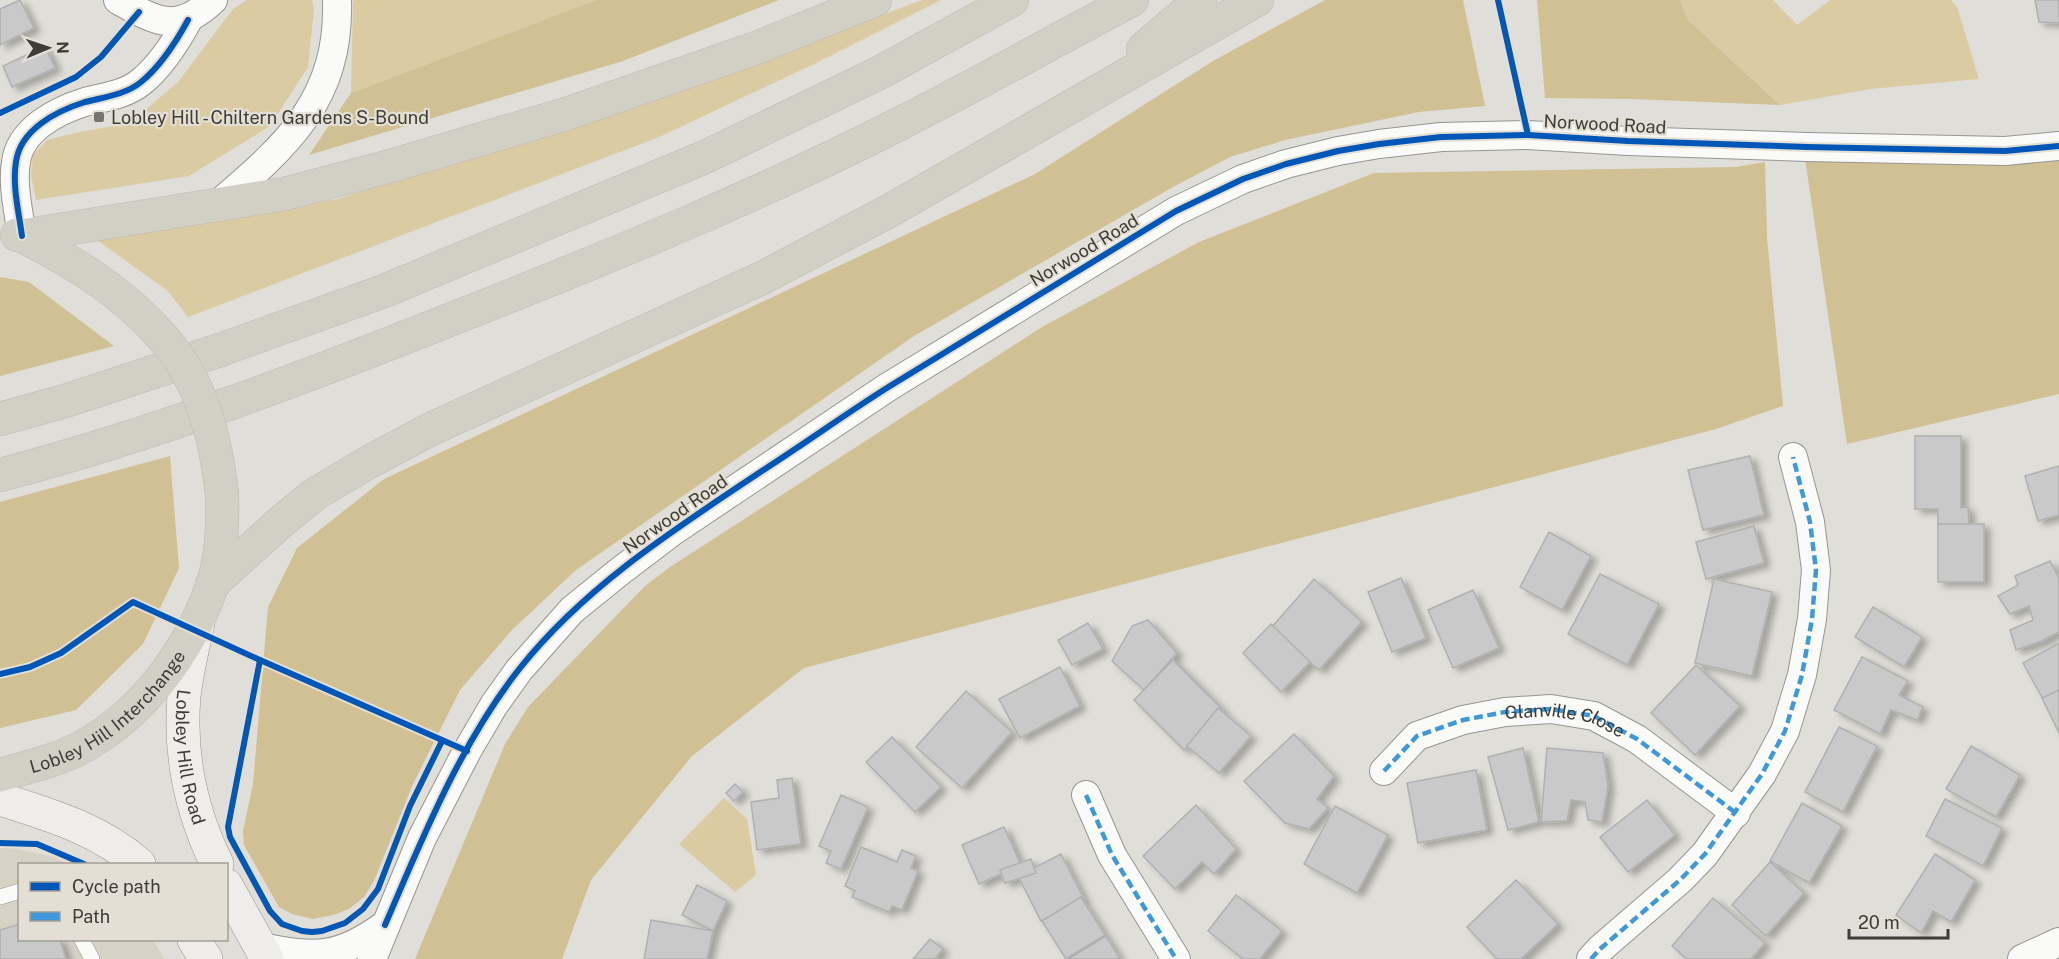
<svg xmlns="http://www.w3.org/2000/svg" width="2059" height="959" viewBox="0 0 2059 959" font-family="'Public Sans',sans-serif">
	<defs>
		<filter id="shadow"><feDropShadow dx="6" dy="4" stdDeviation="3" flood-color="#0004"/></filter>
	</defs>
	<rect width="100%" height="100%" fill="#e0ded8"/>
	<path fill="#d7d2c6" d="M0,843l12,5 39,8 16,8h-47v76h133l11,19h-164z"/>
	<g fill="#dbcba2">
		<path d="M247,0h65l2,9 -6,58 -38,59 -81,50 -153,24 -5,-25 2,-20 14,-15 32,-8 51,-9 48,-41 55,-73z"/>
		<path d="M353,0h243l-245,93z"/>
		<path d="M922,0h19l-125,63 -157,74 -471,180 -20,-26 -81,-58 112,-12 139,-22 414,-135z"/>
		<path d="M1680,0h93l24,25 33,-25h121l6,7 22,72 -108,10 -91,16 -92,-85z"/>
		<path d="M724,798l23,21 9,56 -21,17 -56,-48z"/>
	</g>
	<g fill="#d0c093">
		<path d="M596,0h183l-156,61 -314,94 42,-62z"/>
		<path d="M1325,0h138l22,106 -66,6 -134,28 -55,17 -57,30 -259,149 -338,234 -64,60 -52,60 -47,94 -39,97 -10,16 -15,12 -16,6 -20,4 -21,-5 -13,-7 -35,-62 -1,-14 10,-47 15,-177 29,-59 87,-69 651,-305 178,-113z"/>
		<path d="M1537,0h143l8,20 92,85 -148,-6 -87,-1z"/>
		<path d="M2059,145v249l-212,50 -42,-286z"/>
		<path d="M1765,162l2,76 16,168 -67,23 -912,239 -112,88 -101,124 -29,79h-147l90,-215 23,-37 117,-121 25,-19 372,-240 157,-85 175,-69 362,-6z"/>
		<path d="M0,277l29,5 85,64 -114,30z"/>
		<path d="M170,456l9,112 -36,76 -67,66 -76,18v-226z"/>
	</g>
	<g fill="#c9c9c9" stroke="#b0b0af" stroke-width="1.5" filter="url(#shadow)">
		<path d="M20,0l14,28 -34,17v-36z"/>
		<path d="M2035,0h24v23l-20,-1z"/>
		<path d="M45,46l10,22 -43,19 -9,-21z"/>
		<path d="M1915,436h46v72l7,-1 1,17 -31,1v-16h-23z"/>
		<path d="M1750,456l14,59 -61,15 -15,-60z"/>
		<path d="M2059,466v49l-21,6 -13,-45z"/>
		<rect x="1938" y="524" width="46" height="58"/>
		<path d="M1754,526l10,37 -58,16 -10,-37z"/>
		<path d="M1549,532l42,24 -29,54 -42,-23z"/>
		<path d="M2050,561l9,17v54l-17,9 -26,9 -6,-20 23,-10 -4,-14 -19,8 -12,-18 20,-11 -3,-9z"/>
		<path d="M1600,574l59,30 -32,61 -59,-31z"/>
		<path d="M1401,578l25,60 -34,14 -24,-60z"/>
		<path d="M1314,579l48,43 -43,48 -48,-42z"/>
		<path d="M1714,579l58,13 -20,84 -57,-13z"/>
		<path d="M1473,590l26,58 -46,20 -25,-58z"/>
		<path d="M1873,607l49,30 -18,30 -49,-30z"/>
		<path d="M1148,620l29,33 -33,37 -32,-29 20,-35z"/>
		<path d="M1088,623l15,26 -31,16 -14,-25z"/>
		<path d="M1271,624l39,38 -29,30 -38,-39z"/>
		<path d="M2059,643v47l-16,9 -20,-36z"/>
		<path d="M1862,657l46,24 -9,14 24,12 -6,13 -26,-10 -11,24 -46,-24z"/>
		<path d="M1173,660l50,50 -39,40 -50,-50z"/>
		<path d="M1696,665l44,41 -45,49 -44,-42z"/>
		<path d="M1060,667l20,39 -60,32 -21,-39z"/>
		<path d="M2059,690v43l-17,-35z"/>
		<path d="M966,691l46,41 -50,56 -46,-41z"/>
		<path d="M1218,708l33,28 -32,37 -32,-27z"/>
		<path d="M1839,727l38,19 -34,66 -38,-20z"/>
		<path d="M1294,734l40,42 -17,23 11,9 -19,21 -24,-6 -41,-42z"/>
		<path d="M892,737l49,50 -26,25 -49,-50z"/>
		<path d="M1971,746l49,29 -24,42 -50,-28z"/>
		<path d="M1523,748l16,74 -31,8 -20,-73z"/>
		<path d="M1547,748l56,5 5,33 -6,36 -14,-2 -3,-18 -14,-2 -4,21 -28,1 2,-1z"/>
		<path d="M1476,770l11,60 -69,13 -11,-60z"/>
		<path d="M792,778l9,66 -44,6 -6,-48 28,-4 -2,-18z"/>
		<path d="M735,784l8,8 -9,9 -8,-8z"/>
		<path d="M841,795l27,12 -27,62 -15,-6 5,-12 -12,-5z"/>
		<path d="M1945,799l57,29 -19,38 -57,-30z"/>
		<path d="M1647,800l28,35 -47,37 -28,-35z"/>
		<path d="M1802,803l40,23 -33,57 -39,-22z"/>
		<path d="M1196,805l40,44 -22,25 -12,-12 -27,27 -32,-33z"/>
		<path d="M1335,806l53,29 -31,58 -53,-29z"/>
		<path d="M1004,827l17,38 -42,19 -17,-39z"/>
		<path d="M861,847l36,15 5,-12 14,6 -5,12 7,3 -16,39 -10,-4 -3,6 -37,-15 3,-6 -10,-5z"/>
		<path d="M1061,854l23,45 -43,22 -23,-45z"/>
		<path d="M1935,854l40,26 -24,42 -18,-11 -12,22 -25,-18z"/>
		<path d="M1031,859l5,14 -31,10 -5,-13z"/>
		<path d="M1770,862l34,31 -38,43 -34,-31z"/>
		<path d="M1516,880l42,44 -37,35h-24l-30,-32z"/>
		<path d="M697,885l30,16 -14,30 -31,-16z"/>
		<path d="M1236,895l46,36 -22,28h-17l-35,-28z"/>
		<path d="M1081,897l24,38 -39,24 -24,-38z"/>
		<path d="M1713,898l52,45 -14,16h-64l-15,-13z"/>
		<path d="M651,920l62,11 -6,28h-63z"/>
		<path d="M20,924v16h40l6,19h-66v-29z"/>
		<path d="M1106,936l14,23h-52z"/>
		<path d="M930,939l13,10 -8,10h-22z"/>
	</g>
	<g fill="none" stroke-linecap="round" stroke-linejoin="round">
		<defs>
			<g id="lane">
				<path d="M0,897l20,-6"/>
				<path d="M82,940l10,19"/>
			</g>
			<g id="street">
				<path d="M118,0c39,22 59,34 95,0"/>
				<path d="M217,205c70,-60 123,-105 120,-205"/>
				<path d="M22,236c-3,-23 -10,-50 -6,-74 4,-32 40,-51 69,-60 19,-5 40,-7 56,-20 20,-16 35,-40 47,-62"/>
				<path d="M1384,771l33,-35 46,-16 42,-8 46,-3 43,7 43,23 99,74"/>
				<path d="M1086,795l26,60 64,104"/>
				<path d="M261,947c55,11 77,12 124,-22"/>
				<path d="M372,959l50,-121 45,-87 27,-46 25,-35 53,-60 47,-38 54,-41 215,-144 288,-176 67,-32 43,-15 52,-13 41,-7 62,-7 87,-2 100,6 179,6 198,4 54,-5"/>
				<path d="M1591,959l9,-10 80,-69 25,-26 57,-80 23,-43 17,-56 10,-56 4,-49 -6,-48 -17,-65"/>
				<path d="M2022,959l37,-17"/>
			</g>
			<g id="secondary">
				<path id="s1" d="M198,623c-5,24 -11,48 -14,73 -5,59 7,115 33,168"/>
				<path d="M0,799c50,16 99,30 139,65"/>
				<path d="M226,885l41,74"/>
				<path d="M194,940l12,19"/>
			</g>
			<g id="highway">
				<path d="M1143,49l57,-49"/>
				<path d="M17,235l5,1c54,27 102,57 142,103"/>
				<path d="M22,236l262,-42 103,-27 179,-53 190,-66 119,-48"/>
				<path d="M0,419l65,-18 155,-51 164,-59 321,-134 174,-84 133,-73"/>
				<path d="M0,475c160,-42 314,-101 467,-162 147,-58 295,-119 436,-191 77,-39 153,-82 229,-122"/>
				<path d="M212,584l70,-63 33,-27 54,-32 62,-33 331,-151 127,-67 368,-211"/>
				<path id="s2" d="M0,775c27,-8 57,-14 82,-28 62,-34 107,-96 130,-161 10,-29 11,-61 10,-91"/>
			</g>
		</defs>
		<use href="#lane" stroke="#979591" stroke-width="16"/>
		<use href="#street" stroke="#979591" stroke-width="30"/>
		<use href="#secondary" stroke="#979591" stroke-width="34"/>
		<use href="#highway" stroke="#bbbab6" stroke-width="34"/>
		<use href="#lane" stroke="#fafaf9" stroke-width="15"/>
		<use href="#street" stroke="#fafaf9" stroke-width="28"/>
		<use href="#secondary" stroke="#eeedea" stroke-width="33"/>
		<use href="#highway" stroke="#d2cfc5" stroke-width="33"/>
		<defs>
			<path id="highway-bridge" d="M164,339c38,43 52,100 58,156"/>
		</defs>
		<use href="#highway-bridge" stroke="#bbbab6" stroke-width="34" stroke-linecap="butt"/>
		<use href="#highway-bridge" stroke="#d2cfc5" stroke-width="33"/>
		<g stroke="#3f99d8" stroke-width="4.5" stroke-dasharray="9 4.5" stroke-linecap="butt">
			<path id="s3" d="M1384,771l33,-35 46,-16 42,-8 46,-3 43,7 43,23 99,74"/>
			<path d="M1086,795l26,60 64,104"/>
			<path d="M1591,959l9,-10 80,-69 25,-26 57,-80 23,-43 17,-56 10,-56 4,-49 -6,-48 -17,-65"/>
		</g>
		<defs>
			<g id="cycleway">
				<path d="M1498,0l30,135"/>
				<path d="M0,113l76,-36 25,-20 38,-45"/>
				<path d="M22,236c-3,-23 -10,-50 -6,-74 4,-32 40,-51 69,-60 19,-5 40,-7 56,-20 20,-16 35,-40 47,-62"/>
				<path d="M0,674l30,-7 31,-14 72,-51 127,58"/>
				<path d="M442,741l-32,65 -32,83 -15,20 -18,14 -23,8 -10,1 -10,-1 -20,-7 -12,-13 -40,-74 -2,-10 32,-167 207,91"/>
				<path d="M0,843l37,1 47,20"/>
				<path d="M385,925c38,-88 75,-181 135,-257 68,-85 161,-143 251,-203 40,-26 79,-54 119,-79 95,-59 191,-116 286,-175l67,-32 43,-15 52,-13 41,-7 62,-7 87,-2 100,6 179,6 198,4 54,-5"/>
			</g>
		</defs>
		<use href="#cycleway" stroke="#e4dfd4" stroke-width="10"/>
		<use href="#cycleway" stroke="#0057b8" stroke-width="6"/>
	</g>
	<rect fill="#76756f" stroke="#e4dfd4" stroke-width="2" x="93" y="111" width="12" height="12" rx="3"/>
	<g text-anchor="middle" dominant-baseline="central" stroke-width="4.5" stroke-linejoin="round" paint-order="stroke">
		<g font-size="18" fill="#3d3c37" stroke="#e4dfd4" text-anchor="start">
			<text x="111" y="117">Lobley Hill - Chiltern Gardens S-Bound</text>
		</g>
		<g font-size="18" fill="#3d3c37" stroke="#e4dfd4">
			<text transform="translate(1605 124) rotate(3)">Norwood Road</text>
			<text transform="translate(1084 250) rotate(-31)">Norwood Road</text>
			<text transform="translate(675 514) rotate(-35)">Norwood Road</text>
			<text stroke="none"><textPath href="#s2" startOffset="128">Lobley Hill Interchange</textPath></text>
			<text stroke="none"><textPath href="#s3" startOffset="201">Glanville Close</textPath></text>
			<text stroke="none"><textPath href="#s1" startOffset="136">Lobley Hill Road</textPath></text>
		</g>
	</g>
	<rect x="18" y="863" width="210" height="78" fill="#e4dfd4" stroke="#a19e95" stroke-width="1.5"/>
	<rect x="30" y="882" width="30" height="9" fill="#0057b8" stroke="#a19e95" stroke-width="1.5"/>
	<text x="72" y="893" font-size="18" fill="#3d3c37">Cycle path</text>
	<rect x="30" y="912" width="30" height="9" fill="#3f99d8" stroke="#a19e95" stroke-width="1.5"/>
	<text x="72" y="923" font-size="18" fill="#3d3c37">Path</text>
	<g transform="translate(48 48) rotate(88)" stroke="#e4dfd4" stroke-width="4.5" paint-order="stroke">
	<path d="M0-4.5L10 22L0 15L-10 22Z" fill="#3d3c37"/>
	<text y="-9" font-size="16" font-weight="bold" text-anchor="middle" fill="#3d3c37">N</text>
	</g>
	<path d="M1849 929v9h99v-9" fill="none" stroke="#3d3c37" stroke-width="3"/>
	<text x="1858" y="929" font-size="18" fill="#3d3c37" stroke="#e4dfd4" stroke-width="4.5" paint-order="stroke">20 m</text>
</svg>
